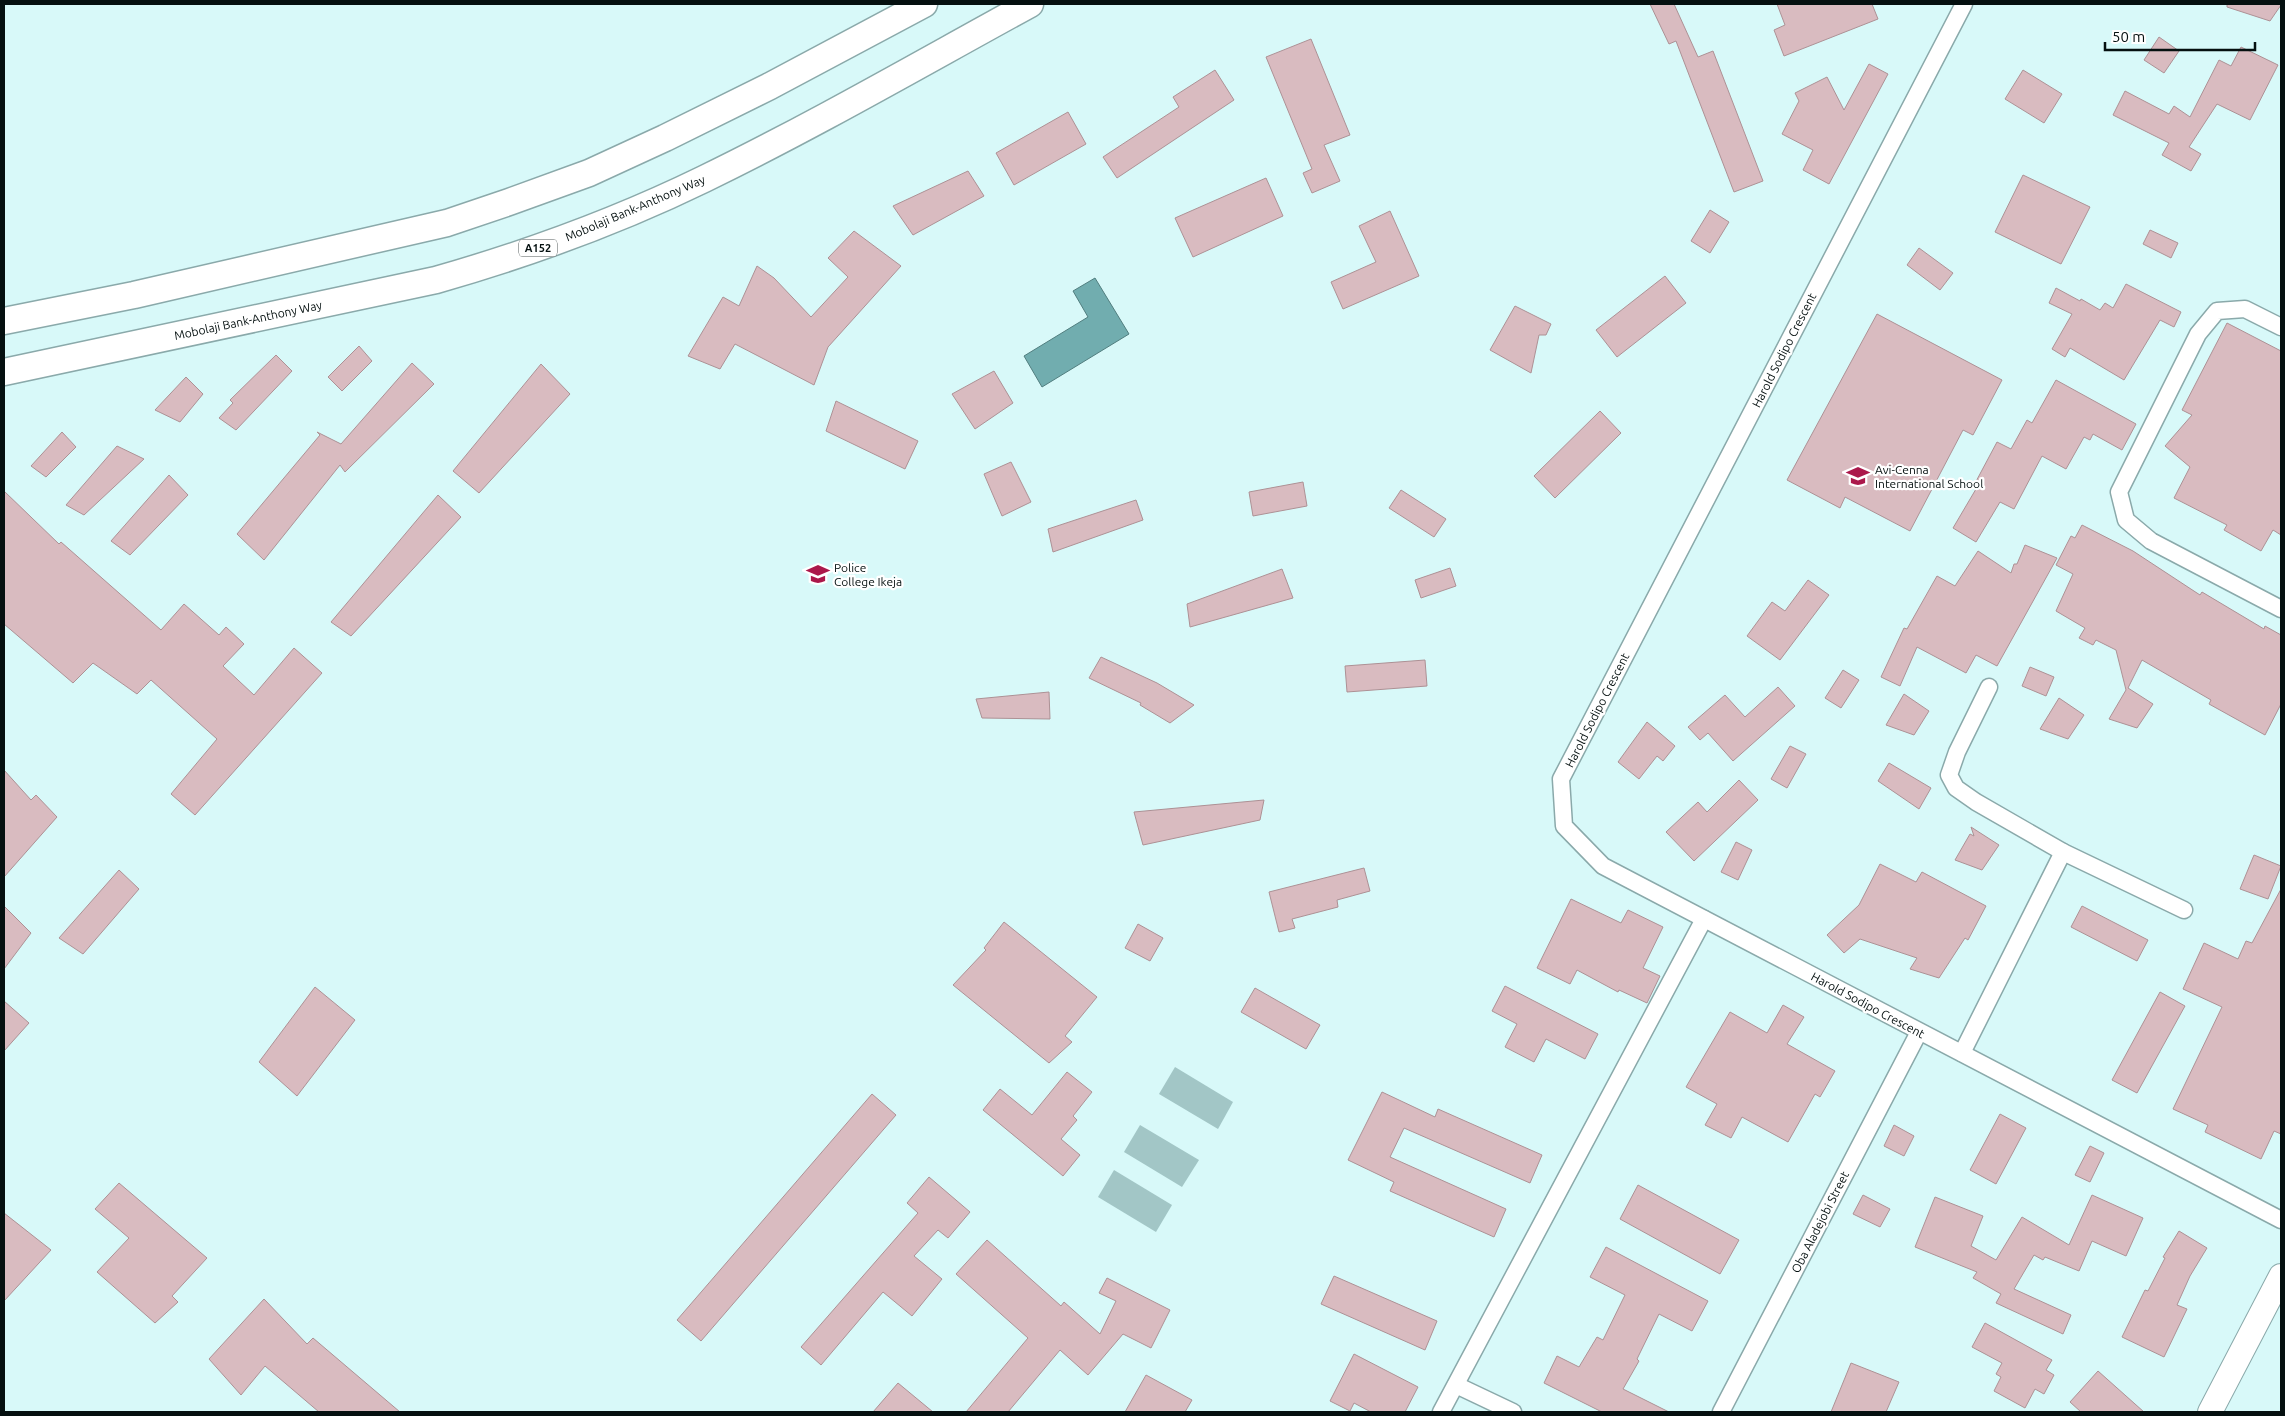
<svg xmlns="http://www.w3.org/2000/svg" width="2285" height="1416" viewBox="0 0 2285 1416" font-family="Ubuntu,sans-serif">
	<rect width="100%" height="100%" fill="#d8f9f9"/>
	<g fill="#a2c6c6">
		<path d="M1175,1067l58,35 -15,27 -59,-35z"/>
		<path d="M1140,1125l59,35 -17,27 -58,-35z"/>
		<path d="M1114,1170l58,35 -16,27 -58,-35z"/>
	</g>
	<path fill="#71adaf" stroke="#517e7f" d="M1095,278l34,56 -87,53 -18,-31 64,-39 -15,-26z"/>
	<g fill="#d9bbc0" stroke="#ad9195">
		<path d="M1650,4h24l24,53 15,-6 50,130 -29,11 -58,-151 -7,3z"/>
		<path d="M1777,4h95l6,15 -94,37 -10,-26 11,-5z"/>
		<path d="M2227,4h54v1l-11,16 -43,-14z"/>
		<path d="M2159,37l20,14 -15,22 -20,-13z"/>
		<path d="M1311,39l39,96 -26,10 16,36 -28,12 -9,-20 9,-4 -46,-112z"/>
		<path d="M2241,47l37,18 -28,55 -33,-16 -28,43 12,7 -10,17 -29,-16 7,-12 -56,-28 12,-24 44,23 5,-8 16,11 29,-57 12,6z"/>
		<path d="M1869,64l19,10 -59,110 -26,-14 10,-20 -31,-16 17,-33 -4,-8 32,-16 17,33z"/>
		<path d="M1215,70l19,30 -117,78 -14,-21 76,-50 -6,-10z"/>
		<path d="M2023,70l39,24 -18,29 -39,-24z"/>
		<path d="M1068,112l18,32 -72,41 -18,-32z"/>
		<path d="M968,171l16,25 -71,39 -20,-29z"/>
		<path d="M2023,175l67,32 -29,57 -66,-32z"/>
		<path d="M1266,178l17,38 -90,41 -18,-39z"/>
		<path d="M1710,210l19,12 -19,31 -19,-12z"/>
		<path d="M1390,211l29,65 -76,33 -12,-27 45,-20 -17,-36z"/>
		<path d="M2150,230l28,13 -7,15 -28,-14z"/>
		<path d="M854,231l47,35 -73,81 -14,38 -79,-41 -15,25 -32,-13 35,-59 16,9 18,-40 17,12 37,39 37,-40 -20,-19z"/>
		<path d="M1919,248l34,25 -13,17 -33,-25z"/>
		<path d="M1665,276l21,27 -69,54 -21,-27z"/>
		<path d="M2126,284l55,28 -7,15 -14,-7 -36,60 -54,-32 -5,9 -13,-8 20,-35 -23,-11 7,-15 24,13 1,-2 19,11 5,-7 8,5z"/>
		<path d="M1515,306l36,18 -5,11h-7l-8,38 -41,-23z"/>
		<path d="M1877,314l125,66 -29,55 -10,-5 -53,101 -65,-34 -5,11 -53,-28z"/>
		<path d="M2227,323l54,28v184l-8,-5 -12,21 -37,-21 3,-5 -53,-27 16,-31 -25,-21 27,-31 -10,-5z"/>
		<path d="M359,346l13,15 -30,30 -14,-14z"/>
		<path d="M276,355l16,16 -56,59 -17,-12 14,-15 -3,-3z"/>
		<path d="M412,363l22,21 -89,88 -5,-7 -76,95 -27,-26 83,-99 -3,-3 24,12z"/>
		<path d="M541,364l29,30 -91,99 -26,-22z"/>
		<path d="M994,371l19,32 -38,26 -23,-35z"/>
		<path d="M186,377l17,17 -23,28 -25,-12z"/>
		<path d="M2056,380l80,44 -14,26 -29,-16 -3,6 -6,-3 -18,32 -24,-13 -28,53 -14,-7 -24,40 -23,-14 23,-39 -3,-2 24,-45 14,7 16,-29 5,3z"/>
		<path d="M836,401l82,40 -13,28 -79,-38z"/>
		<path d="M1600,411l21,22 -66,65 -21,-22z"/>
		<path d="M62,432l14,15 -30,30 -15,-11z"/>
		<path d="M117,446l27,13 -60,56 -18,-10z"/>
		<path d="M1011,462l20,40 -29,14 -18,-42z"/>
		<path d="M169,475l19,20 -58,60 -19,-14z"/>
		<path d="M1303,482l4,24 -54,10 -4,-24z"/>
		<path d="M1401,490l45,29 -12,18 -45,-29z"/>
		<path d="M4,491l55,53 2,-2 100,88 23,-26 35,31 7,-8 18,17 -21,22 31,29 40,-47 28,25 -127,142 -24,-21 46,-55 -66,-59 -14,14 -44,-31 -20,20 -69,-59z"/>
		<path d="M438,495l23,22 -110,119 -20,-14z"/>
		<path d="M1136,500l7,20 -90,32 -5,-23z"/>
		<path d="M2082,525l51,26 67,44 2,-3 62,37 1,-3 16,9v69l-16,31 -56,-31 2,-4 -69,-40 -14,28 25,16 -16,24 -28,-9 17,-29 -10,-40 -20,-10 -3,5 -14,-7 6,-10 -29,-17 17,-37 -17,-9 15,-29 4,2z"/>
		<path d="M2025,545l32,13 -60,108 -21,-11 -10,18 -49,-26 -17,39 -19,-9 23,-49 3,1 30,-53 18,10 23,-35 33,22 3,-9h3z"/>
		<path d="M1450,568l6,18 -35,12 -6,-18z"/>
		<path d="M1282,569l11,29 -103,29 -3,-23z"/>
		<path d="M1808,580l21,15 -49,65 -33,-24 25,-34 13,9z"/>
		<path d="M1101,657l56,26 37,22 -24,18 -30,-18 1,-2 -52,-25z"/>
		<path d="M1425,660l2,26 -80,6 -2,-26z"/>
		<path d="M2030,667l24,10 -8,19 -24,-10z"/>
		<path d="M1843,670l16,10 -18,28 -16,-10z"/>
		<path d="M1778,687l17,19 -62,55 -25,-28 -8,7 -12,-13 37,-32 20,22z"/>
		<path d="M1049,692l1,27 -68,-1 -6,-19z"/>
		<path d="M1904,694l25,17 -15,24 -28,-10z"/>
		<path d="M2059,698l25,17 -16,24 -28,-10z"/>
		<path d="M1647,722l28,24 -12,15 -6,-5 -18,23 -21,-17z"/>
		<path d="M1790,746l16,8 -19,34 -16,-9z"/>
		<path d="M1889,763l42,25 -12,21 -41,-28z"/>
		<path d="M4,770l27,30 5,-5 21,22 -53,60z"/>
		<path d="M1739,780l19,20 -64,61 -28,-29 32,-30 9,10z"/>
		<path d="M1264,800l-4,20 -117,25 -9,-33z"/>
		<path d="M1971,827l28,18 -17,25 -27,-10 15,-26 4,2z"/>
		<path d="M1736,842l16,8 -14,30 -17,-8z"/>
		<path d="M2254,855l27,11 -13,33 -28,-10z"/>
		<path d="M1880,864l36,18 6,-10 64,34 -18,34 -3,-2 -26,40 -29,-9 7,-11 -57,-19 -16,14 -17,-18 32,-30z"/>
		<path d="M1364,868l6,23 -33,9 1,7 -46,12 3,9 -16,4 -10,-40z"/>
		<path d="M119,870l20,19 -56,65 -24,-16z"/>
		<path d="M2281,889v245l-7,-3 -13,28 -56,-27 3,-7 -35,-16 49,-102 -39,-18 21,-46 34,16 8,-18 6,2z"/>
		<path d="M1571,899l50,24 7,-13 35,17 -20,41 17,8 -13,27 -28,-13 -1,2 -41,-22 -7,14 -33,-16z"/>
		<path d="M4,906l27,27 -27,36z"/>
		<path d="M2082,906l66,34 -11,21 -66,-34z"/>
		<path d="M1004,922l93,75 -32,39 7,6 -23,21 -96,-78 33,-35 -2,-2z"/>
		<path d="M1138,924l25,14 -13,23 -25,-13z"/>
		<path d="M1505,986l93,48 -13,25 -39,-20 -12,23 -29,-15 12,-23 -25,-13z"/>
		<path d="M315,987l40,33 -58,76 -38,-34z"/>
		<path d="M1255,988l65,37 -14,24 -65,-37z"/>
		<path d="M2160,992l25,14 -48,87 -25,-13z"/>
		<path d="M4,1001l25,22 -25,28z"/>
		<path d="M1783,1005l21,12 -17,27 48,27 -15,26 -5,-3 -27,48 -46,-25 -11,21 -26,-13 12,-21 -31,-17 44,-75 37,21z"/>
		<path d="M1067,1072l25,20 -19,24 4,4 -16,19 19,16 -17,21 -80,-66 17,-21 32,26z"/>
		<path d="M1382,1092l53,25 3,-8 104,46 -12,28 -126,-55 -14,29 116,52 -12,28 -104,-46 4,-9 -46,-22z"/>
		<path d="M872,1094l24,21 -195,226 -24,-21z"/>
		<path d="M2000,1114l26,14 -30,56 -26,-14z"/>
		<path d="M1894,1125l20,11 -10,20 -20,-10z"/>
		<path d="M2090,1146l14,7 -14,29 -15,-7z"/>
		<path d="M929,1177l41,35 -22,26 -10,-8 -24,26 28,23 -30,37 -29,-24 -62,73 -20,-18 117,-134 -11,-10z"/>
		<path d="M119,1183l88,75 -35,38 6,6 -23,21 -58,-51 32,-34 -34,-29z"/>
		<path d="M1638,1185l101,55 -19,34 -100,-55z"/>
		<path d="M1863,1195l27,14 -10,18 -27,-13z"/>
		<path d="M2092,1195l51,23 -17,38 -34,-15 -13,30 -34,-14 -2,3 -9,-5 -20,34 57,26 -8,19 -67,-31 5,-9 -28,-16 4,-6 -62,-25 20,-50 48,19 -12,30 25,14 26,-43 47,28z"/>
		<path d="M4,1213l47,37 -47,51z"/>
		<path d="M2179,1231l28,17 -17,28 -13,29 10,4 -23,48 -42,-20 23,-47 3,1 17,-33 -2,-1z"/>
		<path d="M987,1240l74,66 3,-4 36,32 16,-33 -17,-8 8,-15 63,32 -19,38 -28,-14 -35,41 -28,-25 -52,62h-42l62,-74 -72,-64z"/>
		<path d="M1606,1247l102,54 -16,30 -33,-17 -22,45 2,2 -16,28 46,23h-67l-58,-29 13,-27 22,11 18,-30 6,3 22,-45 -35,-18z"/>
		<path d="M1334,1276l103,45 -12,29 -104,-46z"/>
		<path d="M264,1299l43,45 6,-6 87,74h-81l-54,-46 -24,29 -32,-36z"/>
		<path d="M1985,1323l67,37 -6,10 8,5 -10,19 -9,-5 -10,19 -31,-17 7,-14 -5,-3 6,-11 -30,-16z"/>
		<path d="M1354,1354l64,33 -13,25h-34l-17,-9 -4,8 -20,-10z"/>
		<path d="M1851,1363l48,19 -13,30h-55z"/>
		<path d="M2098,1371l46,41h-63l-11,-10z"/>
		<path d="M1146,1375l46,25 -7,12h-60z"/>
		<path d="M898,1383l35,29h-60z"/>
	</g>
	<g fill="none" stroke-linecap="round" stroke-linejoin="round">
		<defs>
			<g id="street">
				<path d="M1964,4l-403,775 3,47 39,40 678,354"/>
				<path d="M2281,327l-36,-18 -28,2 -19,23 -79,158 7,28 25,21 130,68"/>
				<path d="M1989,687l-32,65 -8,23 7,13 20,14 87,50 121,58"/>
				<path d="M1962,1053l101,-201"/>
				<path d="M1456,1385l57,27"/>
				<path d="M1441,1412l263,-493"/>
				<path d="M1721,1412l198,-380"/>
			</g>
			<path id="secondary" d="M2210,1412l71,-136"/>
			<g id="primary">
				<path d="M4,321l130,-26 313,-72 62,-21 80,-29 76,-35 105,-52 154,-82"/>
				<path d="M4,372l432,-92c91,-26 182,-59 268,-101 111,-54 218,-116 326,-175"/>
			</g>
		</defs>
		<use href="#street" stroke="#8aa9aa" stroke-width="19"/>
		<use href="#secondary" stroke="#8aa9aa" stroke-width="26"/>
		<use href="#primary" stroke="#8aa9aa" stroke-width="29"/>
		<use href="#street" stroke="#fff" stroke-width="16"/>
		<use href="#secondary" stroke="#fff" stroke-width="24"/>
		<use href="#primary" stroke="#fff" stroke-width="26"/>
	</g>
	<defs>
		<symbol id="school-bare" viewBox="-9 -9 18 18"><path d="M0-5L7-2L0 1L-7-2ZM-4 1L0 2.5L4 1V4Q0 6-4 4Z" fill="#ab184b" stroke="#fff" stroke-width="2.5" paint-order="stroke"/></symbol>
	</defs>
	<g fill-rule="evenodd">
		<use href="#school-bare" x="1842" y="460" width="32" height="32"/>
		<use href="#school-bare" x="802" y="558" width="32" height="32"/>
	</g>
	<g text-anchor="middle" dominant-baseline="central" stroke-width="4.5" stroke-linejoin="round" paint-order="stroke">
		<rect fill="#fff" stroke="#505858" stroke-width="1" x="519" y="239.5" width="38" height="17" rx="4"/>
		<g font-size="11" font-weight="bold" fill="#051010">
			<text x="538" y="248">A152</text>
		</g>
		<g font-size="12" fill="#051010" stroke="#fff">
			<text transform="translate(635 208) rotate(-23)">Mobolaji Bank-Anthony Way</text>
			<text transform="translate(248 320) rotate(-12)">Mobolaji Bank-Anthony Way</text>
			<text transform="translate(1784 350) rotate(-63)">Harold Sodipo Crescent</text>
			<text transform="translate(1597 710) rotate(-63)">Harold Sodipo Crescent</text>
			<text transform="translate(1868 1005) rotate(28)">Harold Sodipo Crescent</text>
			<text transform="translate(1820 1222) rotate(-63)">Oba Aladejobi Street</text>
		</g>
		<g font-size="12" fill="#051010" stroke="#fff" text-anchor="start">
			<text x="1875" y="469">Avi-Cenna<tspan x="1875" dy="14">International School</tspan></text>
			<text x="834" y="567">Police<tspan x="834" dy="14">College Ikeja</tspan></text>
		</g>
	</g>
	<rect width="2285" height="1416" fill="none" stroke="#051010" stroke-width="10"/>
	<path d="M2105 42v8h150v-8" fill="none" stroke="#051010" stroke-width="2.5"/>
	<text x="2112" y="42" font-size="15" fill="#051010" stroke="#ffffff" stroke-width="4" paint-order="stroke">50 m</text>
</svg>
